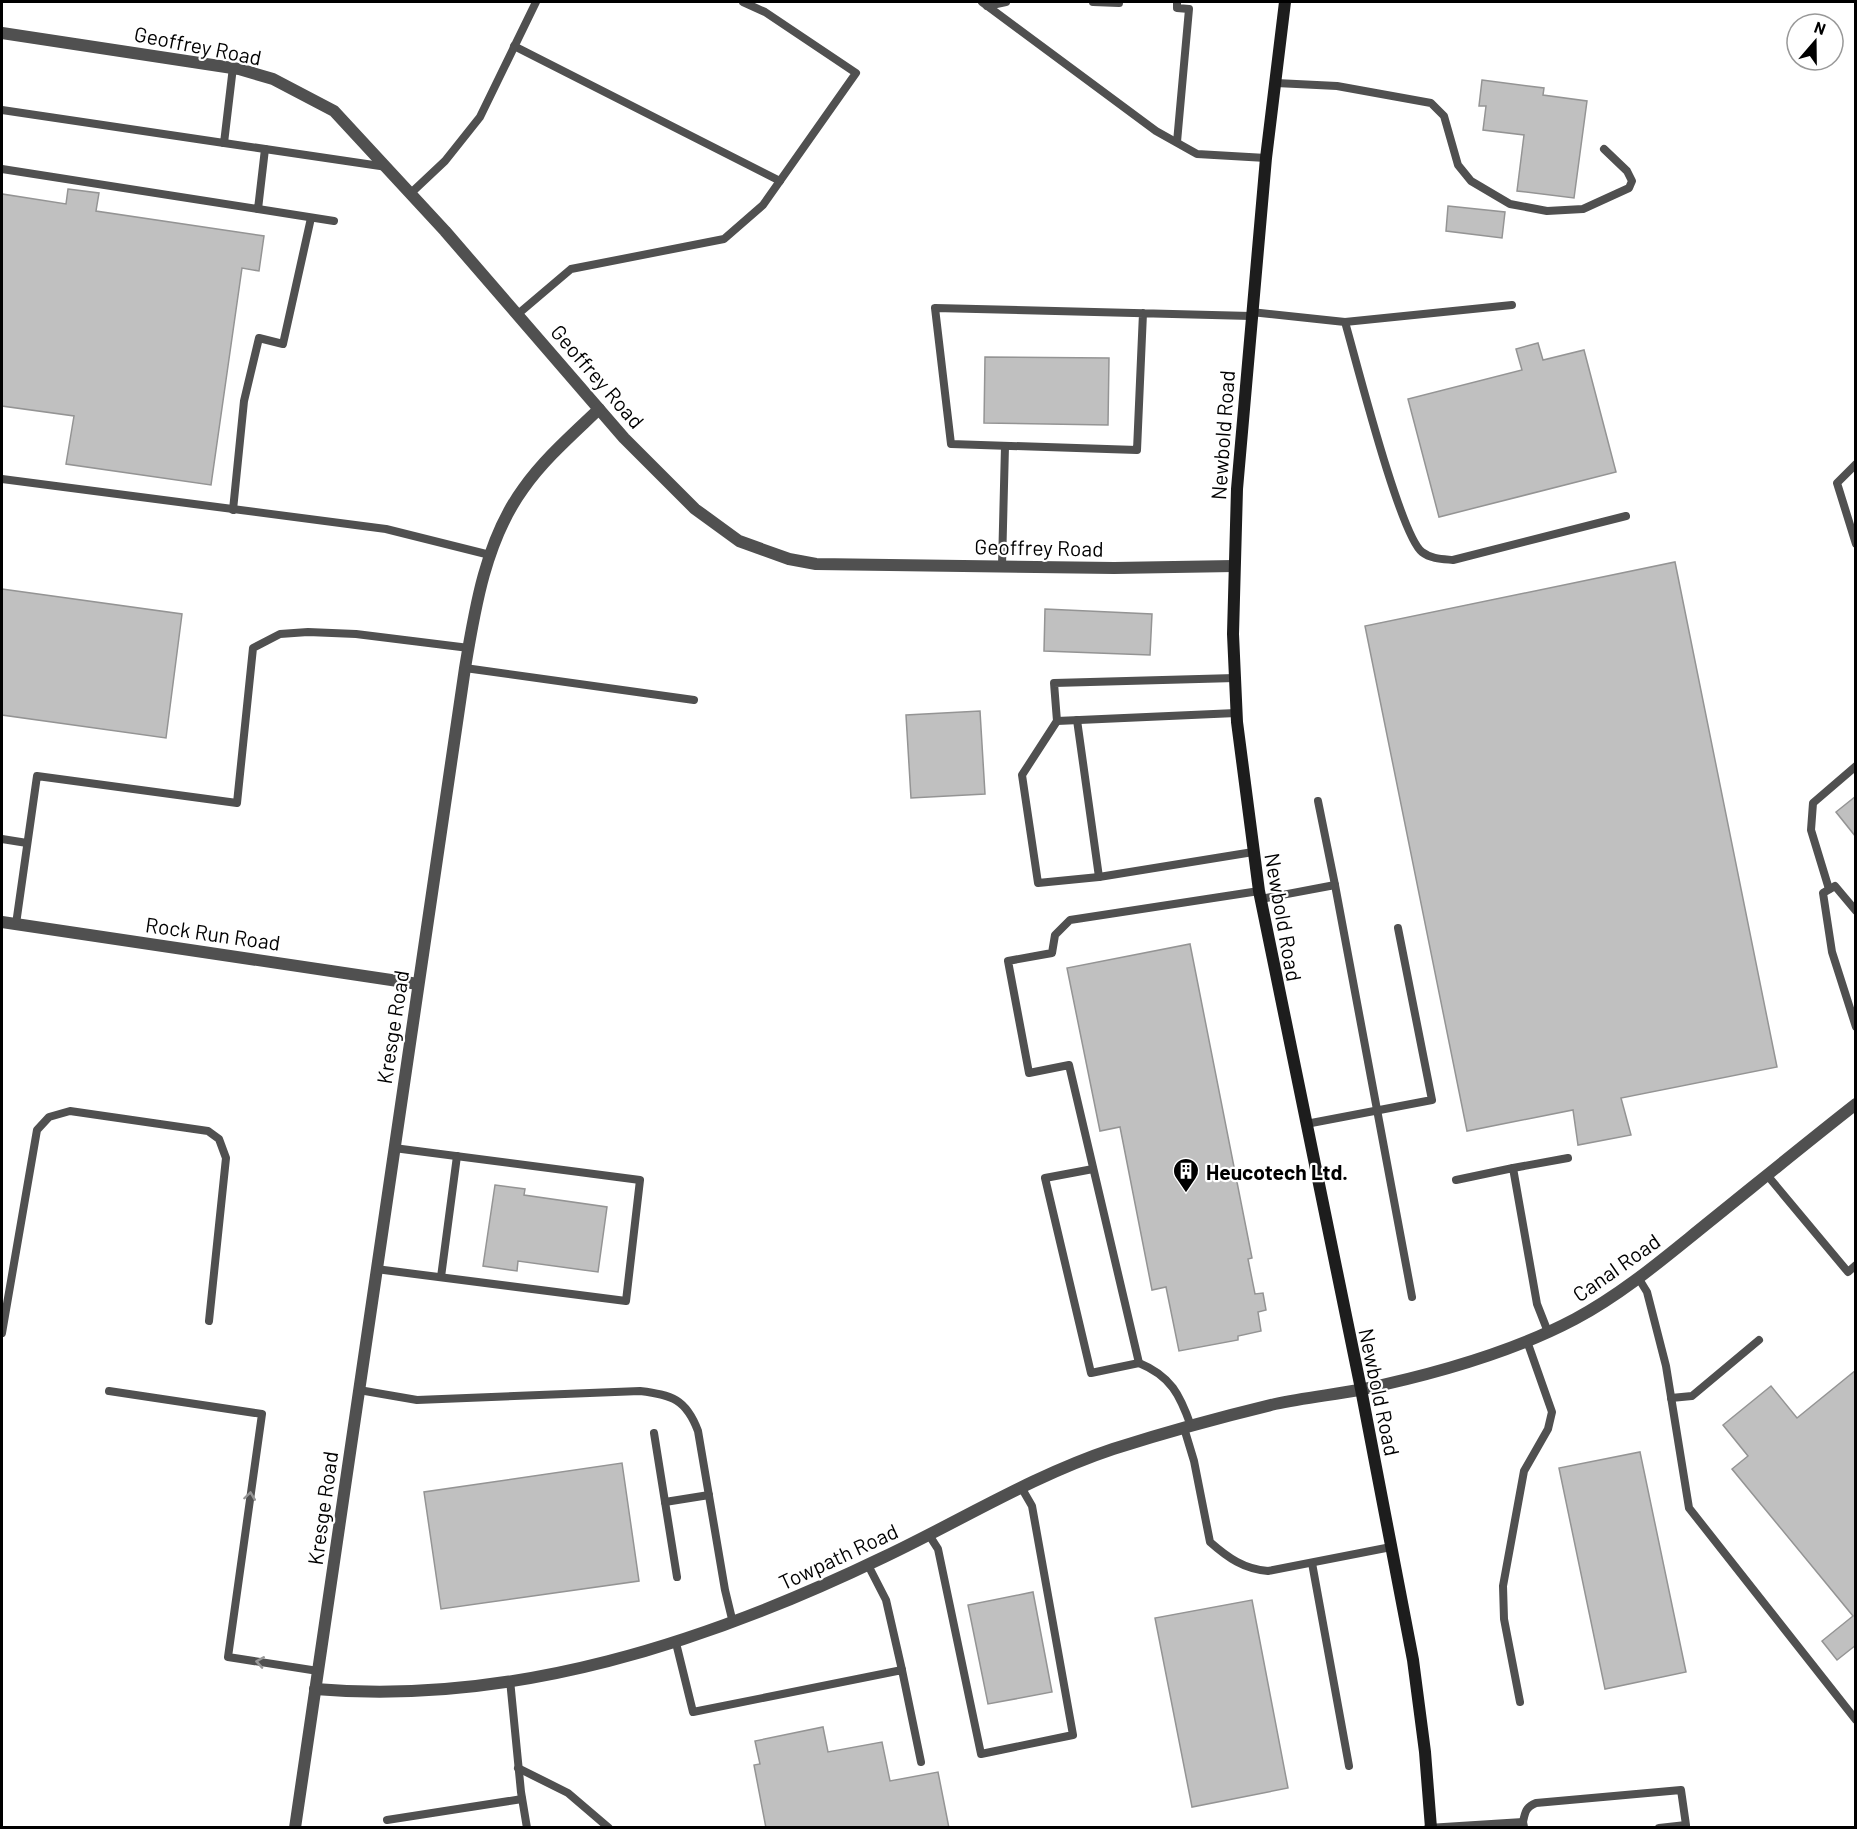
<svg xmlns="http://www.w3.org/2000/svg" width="1857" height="1829" viewBox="0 0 1857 1829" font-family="Barlow,sans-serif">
	<rect width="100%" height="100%" fill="#fff"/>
	<g fill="#c0c0c0" stroke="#949494" stroke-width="1.5">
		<path d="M1482,80l62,8 -1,7 44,6 -13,97 -57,-7 7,-56 -41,-5 3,-24h-7z"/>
		<path d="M68,189l31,4 -3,18 168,25 -5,35 -17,-3 -31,217 -145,-21 8,-48 -72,-10v-212l64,10z"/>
		<path d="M1448,206l57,6 -3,26 -56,-7z"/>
		<path d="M1538,343l5,17 41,-10 32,122 -177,45 -31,-118 114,-29 -6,-21z"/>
		<path d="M985,357l124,1 -1,67 -124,-2z"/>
		<path d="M1675,562l102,505 -156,31 10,37 -53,10 -5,-35 -106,21 -102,-505z"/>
		<path d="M2,589l180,25 -16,124 -164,-23z"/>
		<path d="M1045,609l107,5 -2,41 -106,-4z"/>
		<path d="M980,711l5,83 -74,4 -5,-83z"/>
		<path d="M1856,796v41l-20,-25z"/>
		<path d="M1190,944l62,314 -4,1 7,35 8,-1 3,17 -8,2 3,19 -23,5v4l-59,11 -13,-64 -14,3 -32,-163 -20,4 -33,-163z"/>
		<path d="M495,1185l30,4 -1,6 83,12 -9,65 -80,-11 -1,10 -34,-5z"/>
		<path d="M1856,1370v275l-19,15 -15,-19 31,-25 -121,-147 16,-13 -25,-31 48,-39 26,32z"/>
		<path d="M1640,1452l46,220 -81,17 -46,-221z"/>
		<path d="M622,1463l17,118 -198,28 -17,-117z"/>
		<path d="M1033,1592l19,100 -64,12 -20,-99z"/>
		<path d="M1252,1600l36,188 -96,19 -37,-189z"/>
		<path d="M823,1727l5,25 54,-10 8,39 48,-9 11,56h-183l-12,-63 6,-1 -5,-23z"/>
	</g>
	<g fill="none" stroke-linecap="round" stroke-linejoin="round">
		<g stroke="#505050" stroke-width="8">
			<path d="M982,2l174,129 41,23 69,4"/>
			<path d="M1093,2l26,1"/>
			<path d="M987,6l19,-4"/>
			<path d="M514,46l266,135"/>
			<path d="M1276,83l61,3 94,17 13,13 14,49 13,16 39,23 37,7 36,-2 46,-21 3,-7 -5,-10 -23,-22"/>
			<path d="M2,110l222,33 9,-76"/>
			<path d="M1177,142l12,-133 -12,-1v-6"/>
			<path d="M224,143l163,24"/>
			<path d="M2,169l256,40 7,-60"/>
			<path d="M411,193l34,-32 35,-44 56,-115"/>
			<path d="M258,209l76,12"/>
			<path d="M1251,312l94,10c11,38 55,213 77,230 9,7 21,7 31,8l173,-44"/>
			<path d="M1143,313l-6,137 -186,-6 -16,-136 316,8"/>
			<path d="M518,314l53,-45 153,-30 39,-34 93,-132 -91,-61 -22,-10"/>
			<path d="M1345,322l167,-17"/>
			<path d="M1856,464l-19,19 19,61"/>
			<path d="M2,479l384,50 104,26"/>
			<path d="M233,510l11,-109 15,-63 24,6 28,-126"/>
			<path d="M1002,566l3,-120"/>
			<path d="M465,668l229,32"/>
			<path d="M1235,678l-181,5 3,38 -35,54 16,108 61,-6 154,-25"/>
			<path d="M1077,720l22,157"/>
			<path d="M1057,721l179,-8"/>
			<path d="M1318,801l17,84"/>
			<path d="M2,839l25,4"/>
			<path d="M1829,889l-18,-59 2,-27 43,-37"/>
			<path d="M1261,899l74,-14 77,412"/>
			<path d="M1856,911l-21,-25 -12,7 9,59 24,75"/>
			<path d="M16,924l21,-148 200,27 16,-155 27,-14 28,-2 48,2 113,14"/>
			<path d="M1306,1124l126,-24 -34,-172"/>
			<path d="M1513,1168l55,-10"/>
			<path d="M1093,1169l-48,9 46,195 48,-10"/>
			<path d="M1767,1175l81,97 8,-7"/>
			<path d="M1456,1180l57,-12 24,136 11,28"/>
			<path d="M376,1269l250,32 14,-121 -246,-32"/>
			<path d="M441,1277l16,-121"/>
			<path d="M1639,1279l8,13 19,74 23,142 167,212"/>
			<path d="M2,1333l35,-203 12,-13 21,-6 138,20 11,8 7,19 -17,163"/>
			<path d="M359,1390l58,10 223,-9c32,4 46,8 58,40l27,159 8,33"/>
			<path d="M109,1391l153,23 -34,243 90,14"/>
			<path d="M1671,1398l21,-2 67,-56"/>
			<path d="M1191,1426c-11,-31 -20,-50 -52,-63l-70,-298 -40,8 -21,-112 44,-8 3,-18 15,-15 189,-29"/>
			<path d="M1184,1428l10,33 16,81c18,16 34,27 58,29l123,-24"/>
			<path d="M654,1433l23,144"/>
			<path d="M665,1502l44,-7"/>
			<path d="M929,1535l9,14 43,205 92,-19 -41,-229 -11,-19"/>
			<path d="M1312,1563l37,203"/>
			<path d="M868,1565l18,35 16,70"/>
			<path d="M676,1643l17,69 209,-42 19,92"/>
			<path d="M510,1680l11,112 6,36"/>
			<path d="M1520,1702l-16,-83 -1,-33 21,-115 24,-42 4,-17 -25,-71"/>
			<path d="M518,1768l50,25 41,35"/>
			<path d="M387,1820l135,-21"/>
			<path d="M1523,1822c2,-10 3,-15 13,-19l145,-13 5,35 -27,3"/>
			<path d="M1428,1828l95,-6 1,5"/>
		</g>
		<g stroke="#505050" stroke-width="12">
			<path d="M2,33l237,36 34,10 61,32 111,120 179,207 71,71 44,32 50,18 27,5 298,4 120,-2"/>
			<path d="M2,922l416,62"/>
			<path d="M315,1689c198,17 393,-47 569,-132 76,-36 148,-81 229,-108 53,-17 108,-32 162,-45 28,-6 56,-9 84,-14 72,-15 150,-36 216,-71 47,-25 88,-60 129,-93 51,-41 101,-82 152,-122"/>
			<path d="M295,1828l170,-1160c10,-61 21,-128 58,-179 21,-30 50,-55 76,-80"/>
		</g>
		<path stroke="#1d1d1d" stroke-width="12" d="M1285,2l-19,156 -29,331 -4,145 4,88 22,169 102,498 52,271 12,92 6,76"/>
	</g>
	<defs><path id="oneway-chevron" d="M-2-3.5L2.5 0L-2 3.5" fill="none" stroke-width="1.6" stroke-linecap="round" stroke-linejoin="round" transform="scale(1.5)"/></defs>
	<g stroke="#969696">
		<use href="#oneway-chevron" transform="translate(250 1496) rotate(-82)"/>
		<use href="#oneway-chevron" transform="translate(260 1662) rotate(-171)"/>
	</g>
	<defs>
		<symbol id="building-pin" viewBox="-11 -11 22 30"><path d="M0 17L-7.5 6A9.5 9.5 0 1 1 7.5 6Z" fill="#000" stroke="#fff"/><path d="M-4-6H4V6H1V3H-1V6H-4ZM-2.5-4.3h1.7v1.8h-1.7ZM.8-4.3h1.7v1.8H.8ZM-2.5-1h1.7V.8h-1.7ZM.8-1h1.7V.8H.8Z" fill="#fff"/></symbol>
	</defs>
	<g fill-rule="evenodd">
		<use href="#building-pin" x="1171" y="1156" width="30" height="40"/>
	</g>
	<g text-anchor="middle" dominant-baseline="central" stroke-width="4.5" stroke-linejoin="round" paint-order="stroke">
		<g font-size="21" fill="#000" stroke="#fff">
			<text transform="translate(198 45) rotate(11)">Geoffrey Road</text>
			<text transform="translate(598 376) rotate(49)">Geoffrey Road</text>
			<text transform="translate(1222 435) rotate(-86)">Newbold Road</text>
			<text transform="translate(1039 547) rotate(1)">Geoffrey Road</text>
			<text transform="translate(1284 917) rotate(80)">Newbold Road</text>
			<text transform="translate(213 933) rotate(8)">Rock Run Road</text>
			<text transform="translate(392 1027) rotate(-81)">Kresge Road</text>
			<text transform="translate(1616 1267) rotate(-35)">Canal Road</text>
			<text transform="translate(1380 1392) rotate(78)">Newbold Road</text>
			<text transform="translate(322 1508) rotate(-82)">Kresge Road</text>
			<text transform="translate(838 1556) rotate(-25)">Towpath Road</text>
		</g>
		<g font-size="21" font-weight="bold" fill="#000" stroke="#fff" text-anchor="start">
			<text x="1206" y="1171">Heucotech Ltd.</text>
		</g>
	</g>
	<rect width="1857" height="1829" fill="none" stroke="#000000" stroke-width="6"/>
	<g transform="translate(1815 42) rotate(20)"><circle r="28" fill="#ffffff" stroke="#999999" stroke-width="1.5"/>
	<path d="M0-4.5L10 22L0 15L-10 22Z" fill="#000000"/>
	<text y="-9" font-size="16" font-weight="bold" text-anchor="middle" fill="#000000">N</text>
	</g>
</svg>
